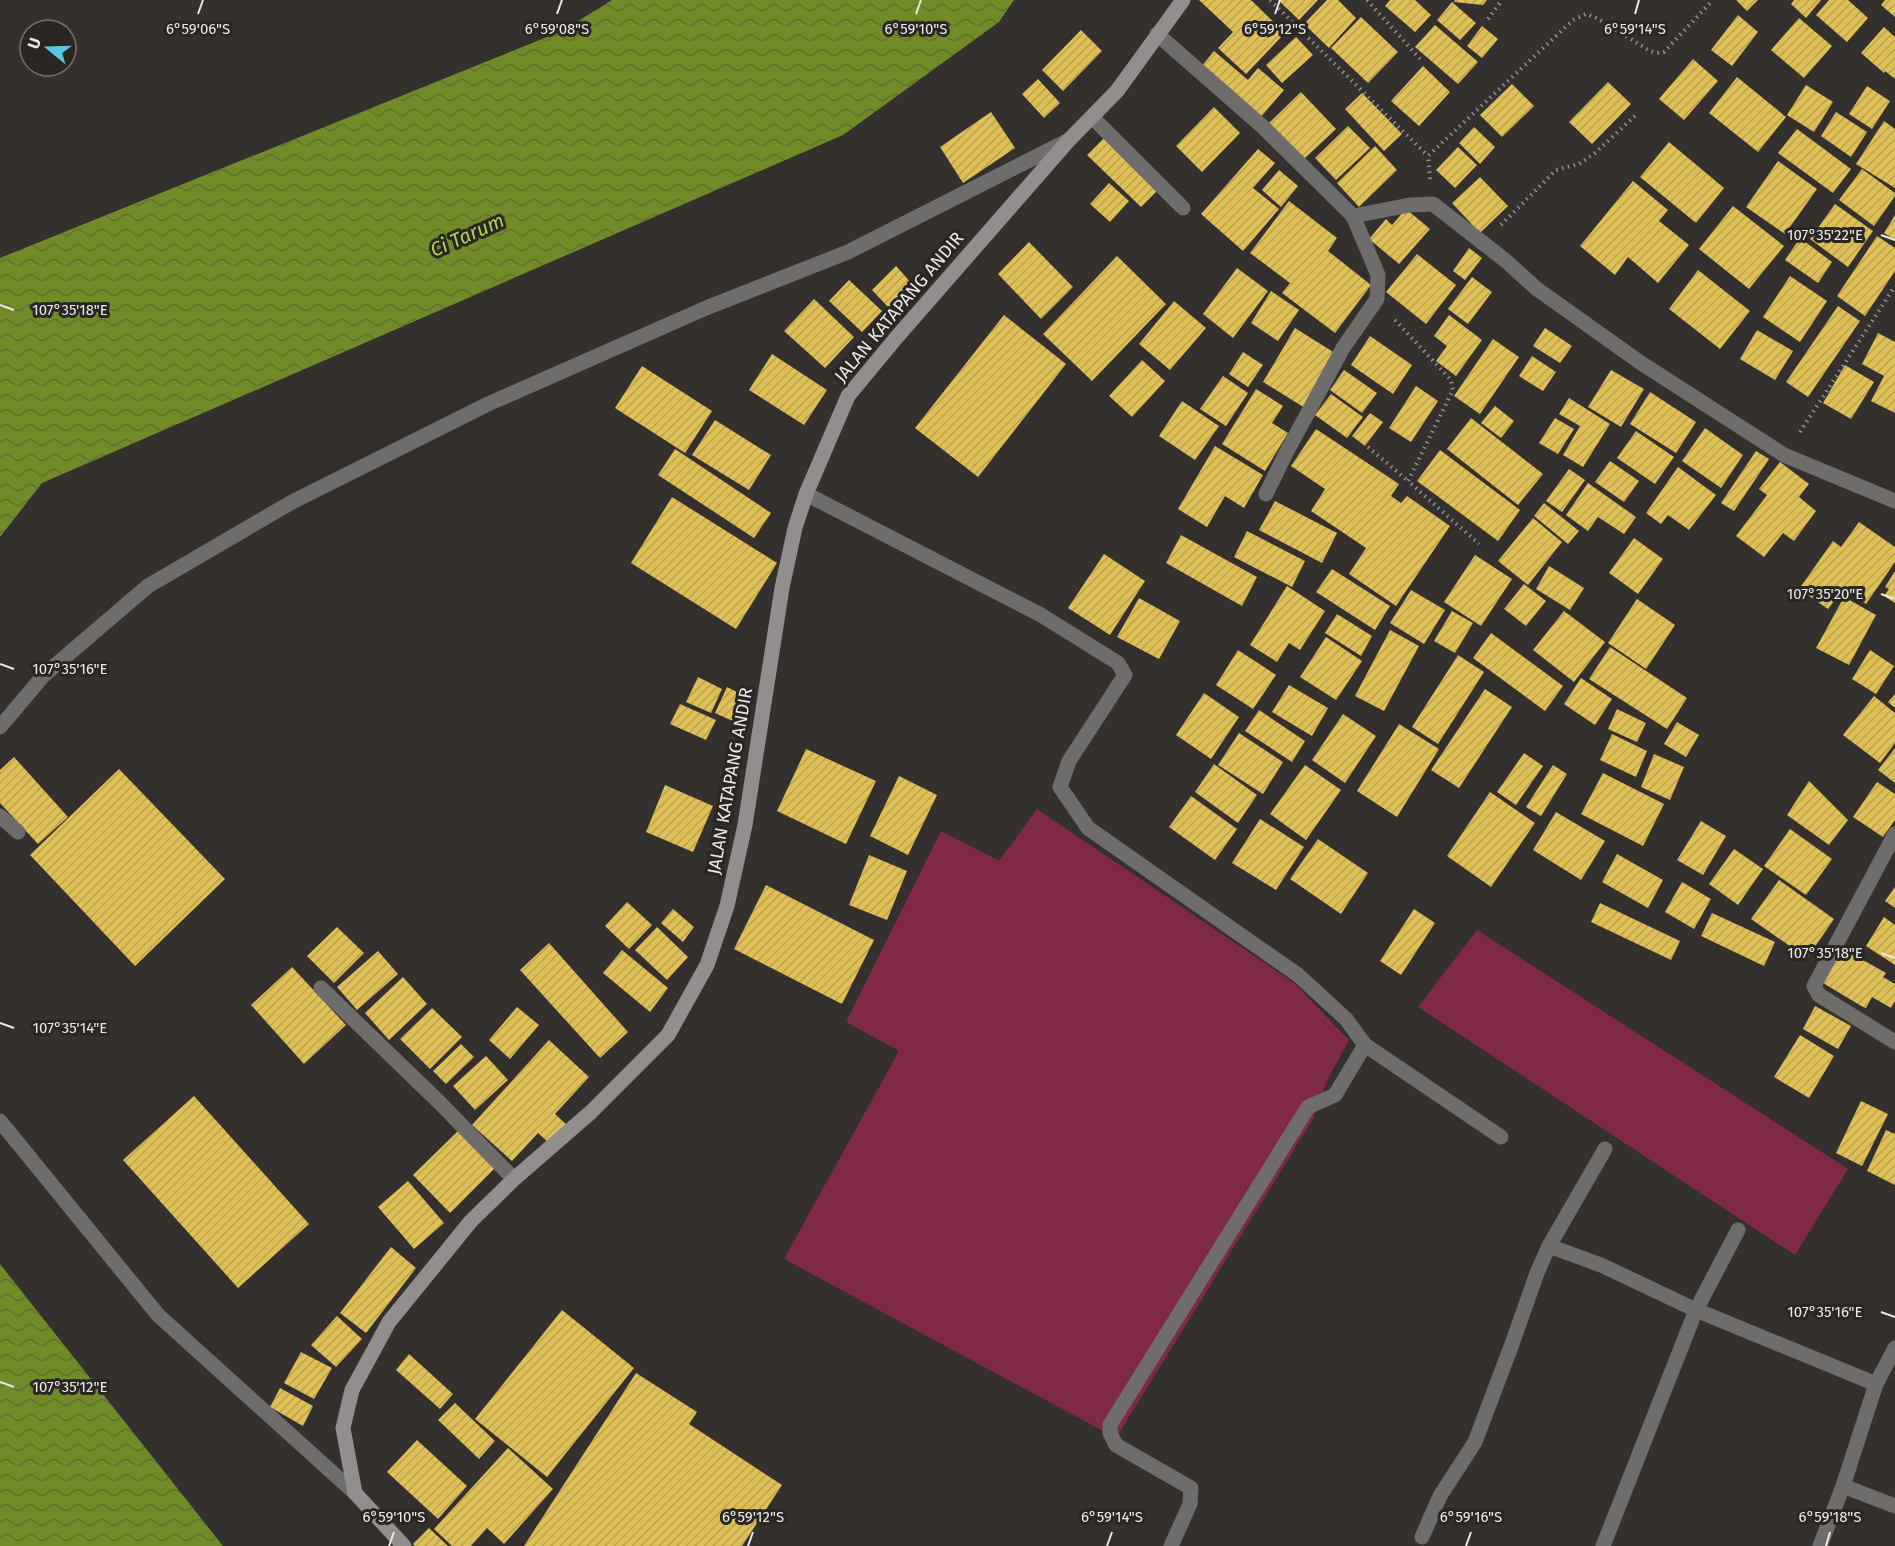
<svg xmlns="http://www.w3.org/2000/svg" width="1895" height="1546" viewBox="0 0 1895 1546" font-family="'Fira Sans',sans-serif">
	<defs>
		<pattern id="water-waves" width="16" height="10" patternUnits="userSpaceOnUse" patternTransform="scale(1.5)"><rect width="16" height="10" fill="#708b27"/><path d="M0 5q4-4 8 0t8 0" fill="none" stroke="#617332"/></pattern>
		<pattern id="building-hatch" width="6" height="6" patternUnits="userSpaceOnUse" patternTransform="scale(1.5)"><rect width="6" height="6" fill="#dfc057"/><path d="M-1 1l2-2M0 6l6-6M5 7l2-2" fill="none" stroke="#b9a252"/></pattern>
	</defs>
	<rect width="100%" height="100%" fill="#34302d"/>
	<g fill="#7f2946">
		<path d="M1037,809l257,174 55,57 -21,39 -15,40 -197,319 -332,-179 115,-208 -53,-29 95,-191 58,30z"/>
		<path d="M1477,930l371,239 -53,86 -377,-248z"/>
	</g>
	<g fill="url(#water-waves)">
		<path d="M612,0h402l-15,22 -156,113 -801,348 -42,54v-279l562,-227z"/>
		<path d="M0,1264l223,282h-223z"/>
	</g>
	<g fill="url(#building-hatch)">
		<path d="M1199,0h52l34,33 -39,41 -28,-26 15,-16z"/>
		<path d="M1278,0h40l-19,20z"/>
		<path d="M1327,0h11l18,18 -27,30 -25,-24z"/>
		<path d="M1390,0h25l16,15 -16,17 -30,-26z"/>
		<path d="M1455,0h32l-4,5 -29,-3z"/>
		<path d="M1736,0h22l-11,11z"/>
		<path d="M1794,0h27l-15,18 -15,-14z"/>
		<path d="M1829,0h19l20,18 -21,24 -31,-27z"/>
		<path d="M1885,0h10v17l-14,-12z"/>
		<path d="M1452,2l24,21 -16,17 -23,-20z"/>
		<path d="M1738,15l20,17 -26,34 -21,-16z"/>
		<path d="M1361,17l37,35 -30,31 -37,-35z"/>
		<path d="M1799,18l33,28 -28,32 -33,-28z"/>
		<path d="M1435,25l43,37 -20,22 -43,-37z"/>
		<path d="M1482,26l16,13 -16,19 -15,-12z"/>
		<path d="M1884,27l11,10v42l-10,-8 -1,2 -23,-20z"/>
		<path d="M1081,30l21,21 -39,40 -21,-21z"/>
		<path d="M1296,37l17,18 -31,28 -16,-18z"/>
		<path d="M1214,51l34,29 10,-12 26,22 -24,28 -59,-51z"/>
		<path d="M1693,59l25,22 -34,39 -25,-21z"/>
		<path d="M1423,66l27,26 -31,34 -28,-25z"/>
		<path d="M1737,77l49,40 -28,35 -49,-39z"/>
		<path d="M1038,79l22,24 -16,15 -22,-24z"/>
		<path d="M1608,82l23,22 -39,40 -23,-22z"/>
		<path d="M1512,84l22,22 -32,31 -22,-22z"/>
		<path d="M1806,85l27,17 -19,30 -27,-17z"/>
		<path d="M1867,86l23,15 -18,28 -23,-15z"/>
		<path d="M1301,92l35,37 -32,30 -35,-36z"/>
		<path d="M1362,93l40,41 -18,17 -39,-42z"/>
		<path d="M1214,107l26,26 -38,39 -26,-26z"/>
		<path d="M991,112l24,36 -52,35 -23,-36z"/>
		<path d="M1836,112l31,20 -16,25 -30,-21z"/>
		<path d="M1884,121l11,8v59l-39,-24z"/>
		<path d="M1348,126l22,22 -34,32 -21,-22z"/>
		<path d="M1474,127l21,20 -15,17 -21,-21z"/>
		<path d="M1797,129l54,40 -18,24 -55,-40z"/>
		<path d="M1104,138l54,52 -17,17 -54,-52z"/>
		<path d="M1669,142l55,46 -28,35 -56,-46z"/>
		<path d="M1375,146l22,24 -38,37 -22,-24z"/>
		<path d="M1458,147l19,18 -22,23 -19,-18z"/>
		<path d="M1258,149l17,14 -22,25 26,21 -36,42 -42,-37z"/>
		<path d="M1778,161l39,28 -32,45 -39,-27z"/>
		<path d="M1862,169l33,24v3l-21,30 -35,-26z"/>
		<path d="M1279,170l19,16 -17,21 -19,-17z"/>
		<path d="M1480,177l28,29 -28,27 -28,-30z"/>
		<path d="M1633,181l35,29 -9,11 30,24 -31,38 -30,-26 -13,18 -35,-29z"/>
		<path d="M1109,183l20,18 -19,21 -20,-18z"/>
		<path d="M1289,201l48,37 -9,13 43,34 -36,48 -53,-40 8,-10 -40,-30z"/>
		<path d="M1835,204l38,27 -25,36 -38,-28z"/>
		<path d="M1733,206l51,40 -35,43 -50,-40z"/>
		<path d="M1406,209l24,20 -31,35 -30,-25 17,-20 6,6z"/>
		<path d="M1895,215v25l-11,-7z"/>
		<path d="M1877,236l18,12v23l-30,45 -28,-20z"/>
		<path d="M1800,238l32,24 -14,21 -33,-23z"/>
		<path d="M1029,242l44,45 -32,32 -43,-45z"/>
		<path d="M1469,248l13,10 -17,22 -12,-9z"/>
		<path d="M1417,254l39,31 -30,39 -40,-32z"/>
		<path d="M1117,256l49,48 -74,77 -49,-47z"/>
		<path d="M896,266l17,19 -24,23 -17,-18z"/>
		<path d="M1237,268l31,23 -35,47 -30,-24z"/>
		<path d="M1698,270l52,41 -30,38 -51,-40z"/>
		<path d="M1790,276l37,25 -27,41 -37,-25z"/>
		<path d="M1472,277l20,15 -24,32 -20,-15z"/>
		<path d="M849,280l33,31 -20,21 -33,-31z"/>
		<path d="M1271,291l28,19 -21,31 -27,-18z"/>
		<path d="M814,299l40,38 -29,31 -41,-37z"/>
		<path d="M1174,301l32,27 -36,42 -31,-26z"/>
		<path d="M1838,306l22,15 -52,76 -22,-15z"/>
		<path d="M1004,315l62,49 -88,113 -63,-49z"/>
		<path d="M1449,315l33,25 -26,36 -20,-15 11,-15 -13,-10z"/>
		<path d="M1295,328l43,27 -33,53 -42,-26z"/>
		<path d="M1545,328l27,18 -12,17 -27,-17z"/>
		<path d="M1757,330l36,21 -18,29 -35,-21z"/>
		<path d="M1878,333l17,9v71l-24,-12 13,-25 -22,-12z"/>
		<path d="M1370,336l42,29 -19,29 -42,-29z"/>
		<path d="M1493,339l26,18 -39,57 -26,-18z"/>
		<path d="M1243,352l20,13 -15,22 -19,-13z"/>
		<path d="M772,354l55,36 -23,35 -55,-35z"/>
		<path d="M1532,356l24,16 -13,19 -24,-15z"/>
		<path d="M1142,360l23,21 -33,36 -23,-21z"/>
		<path d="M1845,365l29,17 -23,37 -28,-16z"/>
		<path d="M642,366l70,45 -27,42 -70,-45z"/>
		<path d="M1344,370l33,23 -15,20 -32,-23z"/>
		<path d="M1611,370l33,19 -23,38 -33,-20z"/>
		<path d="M1223,376l25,17 -22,33 -26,-17z"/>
		<path d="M1416,386l22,15 -27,41 -22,-14z"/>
		<path d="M1256,389l27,17 -11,17 16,10 -23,38 -43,-27z"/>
		<path d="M1650,392l46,30 -20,31 -46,-29z"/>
		<path d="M1331,394l32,23 -16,21 -32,-23z"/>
		<path d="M1569,398l41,26 -27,43 -20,-12 17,-29 -21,-12z"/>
		<path d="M1182,401l37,25 -24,34 -36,-24z"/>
		<path d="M1495,406l19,15 -13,17 -20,-15z"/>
		<path d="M1370,413l13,9 -18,24 -13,-10z"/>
		<path d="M1471,418l72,56 -25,31 -71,-56z"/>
		<path d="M1555,418l19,11 -16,25 -19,-11z"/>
		<path d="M715,420l56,35 -22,35 -57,-35z"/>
		<path d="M1705,428l38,27 -22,33 -39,-27z"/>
		<path d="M1316,429l83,55 -8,12 10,7 6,-7 43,30 -54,80 -47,-32 17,-26 -55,-37 14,-22 -34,-23z"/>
		<path d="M1636,431l38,26 -19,27 -38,-26z"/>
		<path d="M1215,446l48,29 -19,33 -19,-12 -18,31 -29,-18z"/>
		<path d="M675,449l96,64 -17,25 -96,-63z"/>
		<path d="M1440,450l80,60 -22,31 -81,-60z"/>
		<path d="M1756,451l13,8 -35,52 -13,-8z"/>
		<path d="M1610,461l29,20 -15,21 -29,-20z"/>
		<path d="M1780,462l29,22 -10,13 17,14 -22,30 -11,-8 -19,24 -28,-21 31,-41 -8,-6z"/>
		<path d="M1678,467l38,28 -27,35 -21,-15 -7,9 -15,-11z"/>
		<path d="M1569,469l16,11 -23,32 -16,-11z"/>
		<path d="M1588,483l48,34 -12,17 -26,-17 -10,14 -22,-16z"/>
		<path d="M672,497l105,66 -41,66 -105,-66z"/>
		<path d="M1275,501l62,32 -15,30 -63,-33z"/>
		<path d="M1544,503l35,28 -11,13 -34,-28z"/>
		<path d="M1533,518l29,24 -34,43 -30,-24z"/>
		<path d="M1859,522l36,25v15l-29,42 -22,-16 -16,21 -29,-20 34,-48 8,6z"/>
		<path d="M1247,531l58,30 -13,26 -58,-30z"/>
		<path d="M1181,535l76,42 -15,29 -76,-43z"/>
		<path d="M1634,538l29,21 -25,35 -29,-21z"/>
		<path d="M1104,554l41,27 -35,54 -42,-27z"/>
		<path d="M1475,555l37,24 -31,47 -37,-24z"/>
		<path d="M1549,566l35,22 -14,22 -34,-21z"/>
		<path d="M1332,569l58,37 -15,24 -59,-38z"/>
		<path d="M1895,571v32l-11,-7 5,-7 -4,-2z"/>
		<path d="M1524,584l22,17 -20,25 -22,-17z"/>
		<path d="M1287,586l38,25 -25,39 -11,-7 -12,19 -27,-17z"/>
		<path d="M1411,590l34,20 -21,34 -34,-21z"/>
		<path d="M1844,597l32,18 -27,50 -33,-17z"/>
		<path d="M1139,598l41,23 -21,38 -42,-22z"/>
		<path d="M1637,599l38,26 -29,44 -38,-26z"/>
		<path d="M1452,611l21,12 -18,30 -21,-12z"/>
		<path d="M1564,611l41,31 -31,40 -41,-32z"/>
		<path d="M1337,614l35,22 -11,20 -36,-23z"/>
		<path d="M1390,630l29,16 -35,65 -29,-15z"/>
		<path d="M1491,633l72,53 -18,25 -72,-53z"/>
		<path d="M1326,637l36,24 -26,39 -36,-23z"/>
		<path d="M1610,647l77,51 -20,31 -78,-50z"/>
		<path d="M1238,650l38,25 -23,34 -37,-24z"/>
		<path d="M1870,650l24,16 -18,28 -24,-15z"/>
		<path d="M1458,655l26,17 -46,72 -26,-17z"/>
		<path d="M698,677l24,12 -11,24 -25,-11z"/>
		<path d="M1581,678l31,21 -17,26 -31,-21z"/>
		<path d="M1289,685l39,23 -16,28 -40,-24z"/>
		<path d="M727,687l22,11 -12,25 -22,-10z"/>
		<path d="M1485,689l27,18 -53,81 -28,-18z"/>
		<path d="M1204,693l35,24 -28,42 -35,-24z"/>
		<path d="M1895,694v14l-7,-6z"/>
		<path d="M1874,696l21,17v30l-15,20 -37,-28z"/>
		<path d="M680,704l36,16 -10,20 -36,-16z"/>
		<path d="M1617,709l29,14 -9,19 -29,-13z"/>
		<path d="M1259,710l46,31 -13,21 -47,-31z"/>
		<path d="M1343,714l33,22 -31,47 -33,-23z"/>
		<path d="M1677,722l22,13 -13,22 -22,-13z"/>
		<path d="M1399,724l40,25 -42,68 -40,-26z"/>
		<path d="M1239,733l44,29 -20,32 -45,-29z"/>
		<path d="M1612,734l35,17 -11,26 -36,-17z"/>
		<path d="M1895,748v35l-17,-13z"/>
		<path d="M806,749l70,32 -30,63 -69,-33z"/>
		<path d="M1524,753l19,13 -27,39 -19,-13z"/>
		<path d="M1654,754l30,13 -14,33 -29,-13z"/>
		<path d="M14,757l54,60 -30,27 -38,-41v-33z"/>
		<path d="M1214,764l43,31 -19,28 -43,-31z"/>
		<path d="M1305,765l36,25 -35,50 -36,-26z"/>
		<path d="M1553,765l14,9 -26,42 -15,-9z"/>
		<path d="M119,769l106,110 -90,87 -105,-111z"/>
		<path d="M1603,773l61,31 -21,42 -62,-32z"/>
		<path d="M899,776l38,19 -29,60 -38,-19z"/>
		<path d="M1809,781l39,39 -19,25 -42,-30z"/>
		<path d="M1877,782l18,12v26l-12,17 -30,-20z"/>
		<path d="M665,785l48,21 -20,46 -47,-20z"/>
		<path d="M1490,792l45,31 -44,64 -44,-31z"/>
		<path d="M1191,796l46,33 -22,31 -46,-33z"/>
		<path d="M1556,812l49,29 -24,39 -48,-30z"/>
		<path d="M1260,819l44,28 -28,43 -44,-27z"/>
		<path d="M1701,821l25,15 -23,39 -26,-15z"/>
		<path d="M1790,829l42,30 -26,36 -42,-29z"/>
		<path d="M1318,839l50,34 -27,41 -51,-35z"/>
		<path d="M1734,849l29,20 -25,36 -29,-21z"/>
		<path d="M1617,854l46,26 -15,28 -46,-26z"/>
		<path d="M869,855l38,16 -20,49 -38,-15z"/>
		<path d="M1779,880l55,39 -27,39 -56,-39z"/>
		<path d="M1682,882l29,17 -17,30 -29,-17z"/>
		<path d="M766,885l108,55 -32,64 -108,-55z"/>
		<path d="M1895,887v21l-10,-7z"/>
		<path d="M627,902l25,23 -23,24 -24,-23z"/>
		<path d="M1600,903l80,38 -9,19 -80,-38z"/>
		<path d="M673,909l21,18 -11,15 -22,-19z"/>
		<path d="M1414,909l21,14 -34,52 -21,-14z"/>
		<path d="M1712,913l63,29 -11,24 -63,-30z"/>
		<path d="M1884,917l11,8v40l-29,-19z"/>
		<path d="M337,927l27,26 -30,30 -27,-27z"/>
		<path d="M657,927l31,30 -21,23 -32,-30z"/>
		<path d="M549,943l79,89 -28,26 -80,-88z"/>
		<path d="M1842,948l44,25 -3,4 12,7v17l-4,7 -19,-11 -6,11 -3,-1 -40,-24z"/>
		<path d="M622,950l46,38 -18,24 -47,-39z"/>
		<path d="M378,951l20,23 -41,36 -20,-23z"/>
		<path d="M292,967l54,58 -42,39 -53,-59z"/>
		<path d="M403,977l24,27 -38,36 -24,-27z"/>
		<path d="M1815,1006l36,20 -13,23 -35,-20z"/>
		<path d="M517,1007l22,18 -29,34 -21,-19z"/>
		<path d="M432,1008l30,29 -32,32 -30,-30z"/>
		<path d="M1800,1035l34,21 -25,42 -35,-21z"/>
		<path d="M549,1040l40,37 -34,37 13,12 -18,18 -12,-11 -26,28 -40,-36z"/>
		<path d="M461,1044l13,13 -28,27 -13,-13z"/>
		<path d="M486,1056l22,24 -33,30 -22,-24z"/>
		<path d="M194,1096l115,128 -71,64 -115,-128z"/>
		<path d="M1861,1101l27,13 -26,52 -26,-13z"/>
		<path d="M459,1130l36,38 -45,45 -37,-38z"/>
		<path d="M1886,1130l9,4v51l-28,-14z"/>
		<path d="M408,1181l36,42 -30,26 -36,-42z"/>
		<path d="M391,1247l25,21 -50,65 -26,-20z"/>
		<path d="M562,1310l72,58 -87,109 -72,-58z"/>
		<path d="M337,1316l25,23 -26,28 -25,-22z"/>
		<path d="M301,1352l31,16 -18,31 -30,-16z"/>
		<path d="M409,1354l44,40 -13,15 -44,-39z"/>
		<path d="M636,1373l61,39 -8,12 93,61 -40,61h-218z"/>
		<path d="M280,1388l33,18 -10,20 -33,-19z"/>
		<path d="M455,1403l40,38 -16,18 -41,-39z"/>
		<path d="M417,1440l50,46 -29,33 -51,-47z"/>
		<path d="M508,1448l45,41 -49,55 -17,-16 -16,18h-19l-18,-17z"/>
		<path d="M429,1528l19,18h-33l-2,-2z"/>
	</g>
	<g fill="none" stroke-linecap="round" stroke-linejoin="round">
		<g stroke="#94918e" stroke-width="4" stroke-dasharray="1.5 4.5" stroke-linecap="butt">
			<path d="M1270,0l158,156"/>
			<path d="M1367,0l53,59"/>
			<path d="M1488,19l14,-19"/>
			<path d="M1430,179l-2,-23 145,-136 13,-6 11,4 53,33 7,2 7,-1 49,-52"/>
			<path d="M1501,225l55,-55 23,-6 16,-11 41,-38"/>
			<path d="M1395,320l56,60 2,10 -45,91 71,63"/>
			<path d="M1800,432l95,-146"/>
			<path d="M1368,447l40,34"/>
		</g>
		<g stroke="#6f6d6c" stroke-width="15">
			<path d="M1093,118l90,90"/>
			<path d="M0,816l18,16"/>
		</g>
		<g stroke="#6f6d6c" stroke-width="15">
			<path d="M1157,34l105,92 91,90 25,59 -1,24 -34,49 -57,105 -20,41"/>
			<path d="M1353,216l57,-11 23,-1 73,57 31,28 104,74 143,92 111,46"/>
			<path d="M806,494l235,121 77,48 7,12 -56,86 -9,26 28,41 210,147 48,44 19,26 -30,50 -27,12 -198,318v8l6,12 75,43 -1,16 -19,42"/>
			<path d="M0,727l44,-52 104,-89 144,-84 196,-98 218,-96 142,-56 219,-111"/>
			<path d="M1895,834l-81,152 5,9 76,47"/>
			<path d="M321,988l118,114 75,77"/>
			<path d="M1365,1045l136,92"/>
			<path d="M0,1121l158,194 197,178"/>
			<path d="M1549,1246l56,-97"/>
			<path d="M1843,1486l52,20"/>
			<path d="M1422,1537l18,-41 35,-54 37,-98 25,-71 12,-27 52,19 95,45 180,74"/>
			<path d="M1603,1546l93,-236 42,-80"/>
			<path d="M1820,1546l23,-60 33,-102 19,-36"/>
		</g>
		<path stroke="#928e8d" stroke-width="15" d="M404,1546l-49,-53 -12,-65 9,-38 37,-68 82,-101 43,-42 77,-67 77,-77 39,-70 20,-59 18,-81 37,-237 13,-60 11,-34 42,-98 48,-58 172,-197 49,-50 66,-91"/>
	</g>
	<path fill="none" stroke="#ebe9e6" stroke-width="2" d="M198,14l5,-14M557,14l5,-14M916,14l5,-14M1275,14l5,-14M1635,14l4,-14M1881,235l14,5M0,305l14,5M1881,594l14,5M0,664l14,5M1881,953l14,5M0,1023l14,5M1881,1312l14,5M0,1382l14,5M389,1546l5,-14M748,1546l5,-14M1107,1546l5,-14M1466,1546l5,-14M1826,1546l4,-14"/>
	<g text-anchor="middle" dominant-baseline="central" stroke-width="6" stroke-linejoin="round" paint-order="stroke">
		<g font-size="18" fill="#ebe9e6" stroke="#2a2623">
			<text transform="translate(899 307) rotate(-50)">JALAN KATAPANG ANDIR</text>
			<text transform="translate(730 781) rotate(-80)">JALAN KATAPANG ANDIR</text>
		</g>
		<g font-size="20" font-style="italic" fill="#afd354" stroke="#2a2623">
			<text transform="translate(467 235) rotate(-24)">Ci Tarum</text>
		</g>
	</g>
	<g font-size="15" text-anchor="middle" fill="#ebe9e6" stroke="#2a2623" stroke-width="6" stroke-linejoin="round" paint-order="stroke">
		<text x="198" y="34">6°59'06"S</text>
		<text x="557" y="34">6°59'08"S</text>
		<text x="916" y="34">6°59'10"S</text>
		<text x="1275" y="34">6°59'12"S</text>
		<text x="1635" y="34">6°59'14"S</text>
		<text x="1825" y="240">107°35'22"E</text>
		<text x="70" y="315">107°35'18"E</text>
		<text x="1825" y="599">107°35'20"E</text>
		<text x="70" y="674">107°35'16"E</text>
		<text x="1825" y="958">107°35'18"E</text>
		<text x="70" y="1033">107°35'14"E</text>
		<text x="1825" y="1317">107°35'16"E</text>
		<text x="70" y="1392">107°35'12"E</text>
		<text x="394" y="1522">6°59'10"S</text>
		<text x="753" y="1522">6°59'12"S</text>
		<text x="1112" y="1522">6°59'14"S</text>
		<text x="1471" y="1522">6°59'16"S</text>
		<text x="1830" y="1522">6°59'18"S</text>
	</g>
	<g transform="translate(48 48) rotate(289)"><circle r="28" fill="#2a2623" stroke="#777471" stroke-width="1.5"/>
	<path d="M0-4.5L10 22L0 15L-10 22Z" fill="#56c9e1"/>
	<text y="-9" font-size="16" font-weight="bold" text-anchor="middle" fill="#ebe9e6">U</text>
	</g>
</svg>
